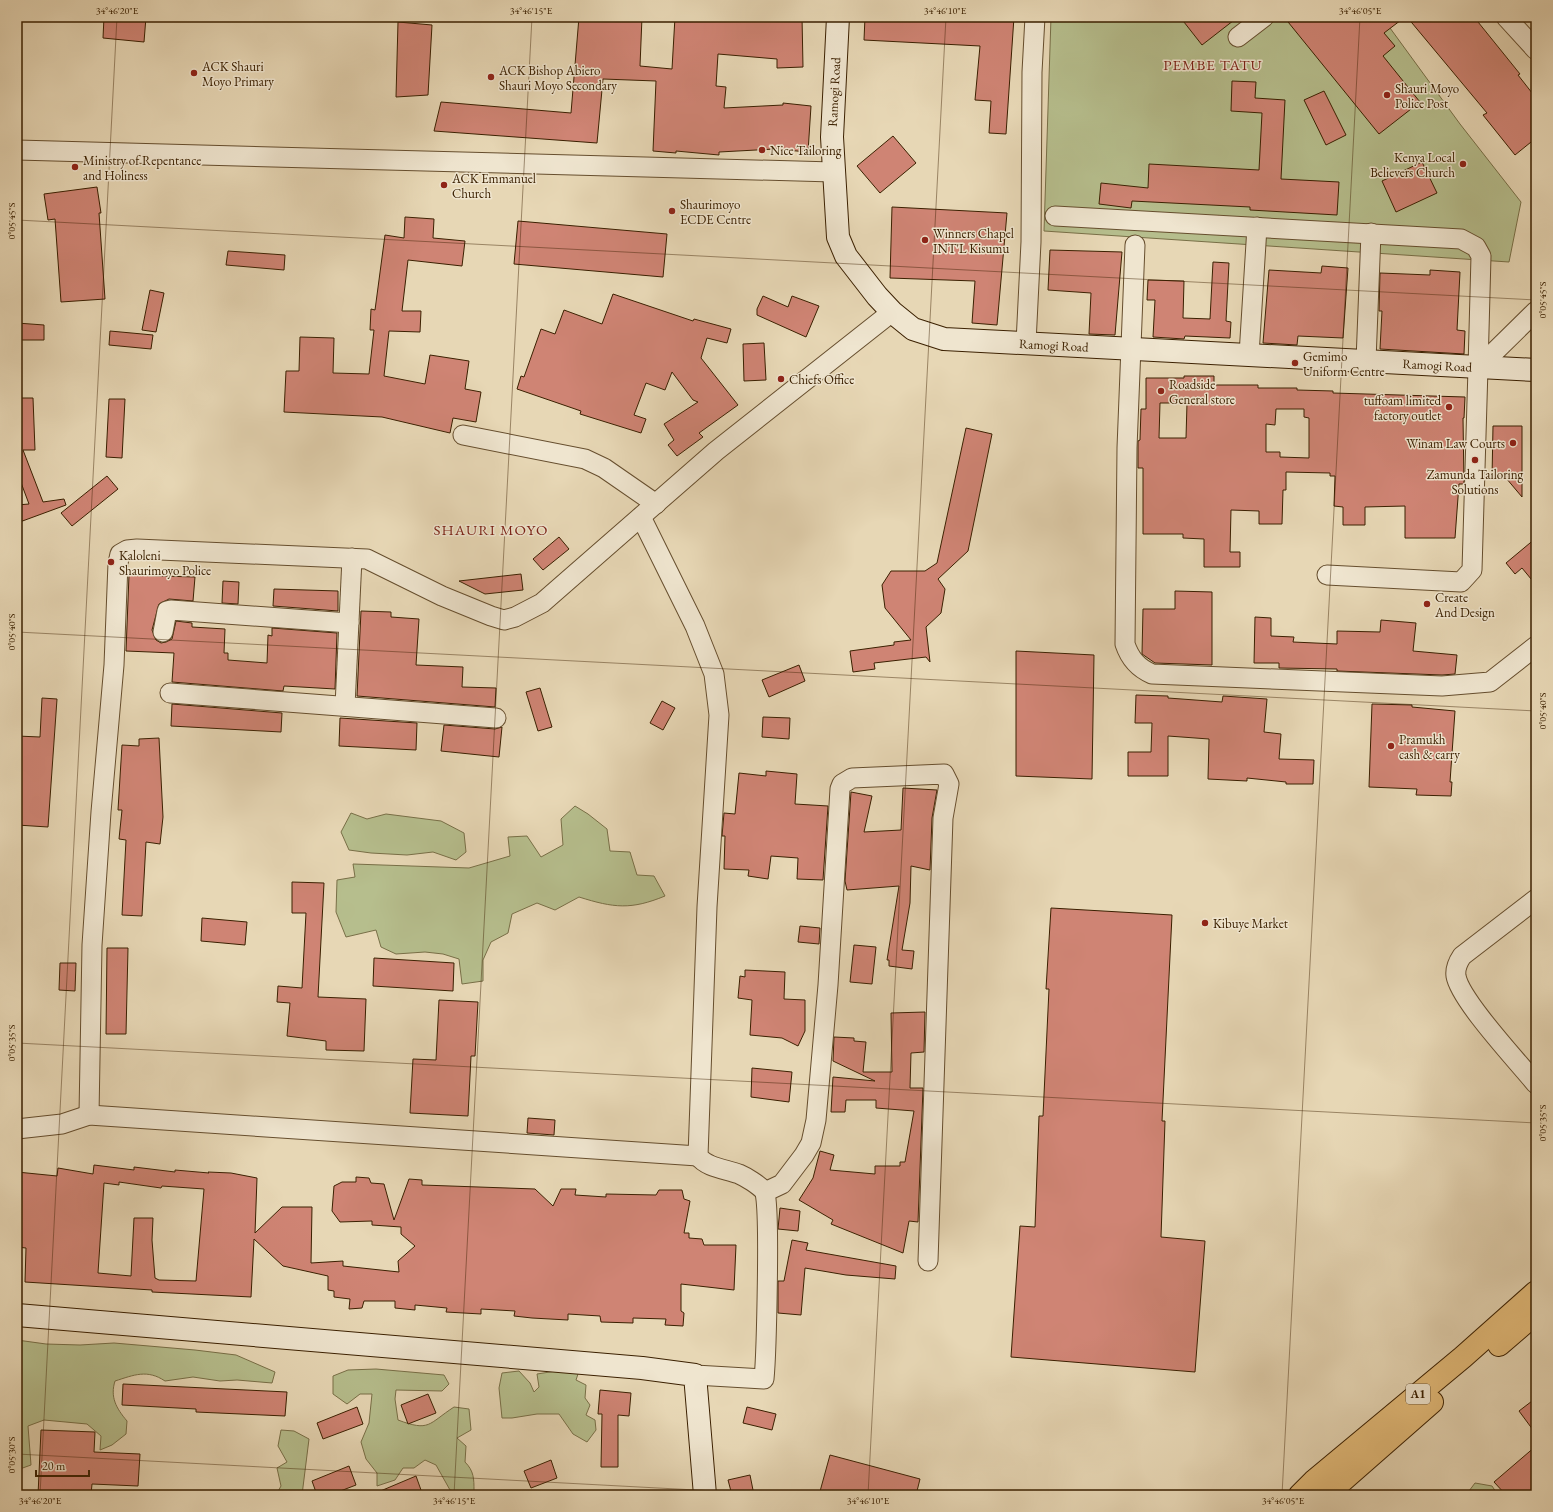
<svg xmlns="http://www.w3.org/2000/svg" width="1553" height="1512" viewBox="0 0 1553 1512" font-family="'EB Garamond',serif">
	<rect width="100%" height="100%" fill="#e7d7b5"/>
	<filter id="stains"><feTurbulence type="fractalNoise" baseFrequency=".005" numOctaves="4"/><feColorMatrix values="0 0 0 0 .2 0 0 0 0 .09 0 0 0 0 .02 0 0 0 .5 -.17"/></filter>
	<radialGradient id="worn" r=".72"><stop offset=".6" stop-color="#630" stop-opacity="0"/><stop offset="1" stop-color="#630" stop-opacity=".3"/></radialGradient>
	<g fill="#b6be8d" stroke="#786f47">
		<path d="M1051,17h331l78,107 61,78 -12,60 -465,-31z"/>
		<path d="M575,806l13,8 19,15 3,22 20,1 7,23 17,1 11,20c-34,14 -51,12 -86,1l-24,13 -18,-7 -25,11 -4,19 -17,9 -8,18v21l-21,3 -3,-25 -16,-5 -18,-2 -29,2 -15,-7 -5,-17 -30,7 -10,-25 1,-32 18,-3 -2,-13 116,4 41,-12 -2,-19 19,-1 14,21 22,-12 -2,-26z"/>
		<path d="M351,813l16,6 19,-5 55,7 23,12 2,19 -10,8 -23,-8 -26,3 -36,-2 -22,-3 -8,-18z"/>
		<path d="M17,1340l29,4 34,1 34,-2 81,7 41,5 39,17 -3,11 -35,-3 -17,1 -27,-4 -28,4c-18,-12 -31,-6 -50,0 -5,16 1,27 12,40l-1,13 -14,11 -12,5 1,-14 -14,-12 -43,-4 -16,6 3,39 -14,5z"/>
		<path d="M376,1369l68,6 5,9 -7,7 -46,-1 -1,9 3,21c32,12 30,4 56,-13l15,2 2,21 -14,8 9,8 -1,16c9,9 9,17 9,29l-11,2 -13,-3 -14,-25 -11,-5 -11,8h-11l-8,12 -18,6v-13l-11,-14 -5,-17 8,-19 3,-29h-12l-13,10 -14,-10v-18l15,-6z"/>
		<path d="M519,1371l11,12 4,9 5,-5 -2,-13 19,-3h23l-3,9 10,5 -1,13 5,7 -4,10 9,5 1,10 -9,12 -14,-8 -14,-20h-22l-25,4h-10l-3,-30 3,-15z"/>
		<path d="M281,1430l13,1 15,8 -7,56h-26l5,-9 -4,-18 10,-6 -9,-16z"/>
		<path d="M1475,1483l17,3 6,9h-32z"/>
	</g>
	<g fill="#cf8474" stroke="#3b2001" fill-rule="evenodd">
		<path d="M104,17h42l-2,25 -41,-4z"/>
		<path d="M579,17h63l-2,49 32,3 3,-52h127l1,50 -26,1v-9l-59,-5 -2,32 10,1 -2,21 59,-3v-2l28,3 -3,46 -33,-3 -56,3v3l-43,-4v2l-23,-2 3,-70 -53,-2 -6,64 -163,-12 7,-29 130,11z"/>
		<path d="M865,17l116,2v-2h33l-8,117 -17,-1 2,-32 -16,-1 5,-54 -116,-6z"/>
		<path d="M1180,17h58l-36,28z"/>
		<path d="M1284,17h121l-21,16 11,13 -12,10 37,46 -41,32z"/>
		<path d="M1407,17h67l46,57 -2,1 18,23v40l-21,17 -32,-40 4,-2z"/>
		<path d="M398,22l34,3 -4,70 -32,2z"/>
		<path d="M1232,81l24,1 -1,16 30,2 -4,79 58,3 -2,33 -87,-5v-3l-118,-6 -1,7 -32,-4 2,-21 47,5 1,-24 110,6 3,-57 -31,-2z"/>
		<path d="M1324,91l22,44 -20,10 -22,-45z"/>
		<path d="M893,136l23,27 -36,30 -23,-27z"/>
		<path d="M1422,162l15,31 -41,19 -14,-31z"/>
		<path d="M97,187l4,26h-2l6,86 -44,3 -6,-83 -7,1 -4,-26z"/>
		<path d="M892,207l115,6 -10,112 -25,-2 3,-42 -85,-3z"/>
		<path d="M405,217l29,2 -1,19 32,3 -3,25 -54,-6 -6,51h19l-1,21 -31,-1 -5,45 41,8 5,-29 39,6 -4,28 16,3 -5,30 -23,-4 -3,15 -68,-16 -98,-5 2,-41h13l1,-34 34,1 -1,35 36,1 5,-44h-4l1,-21 4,1 10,-75 19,3z"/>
		<path d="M518,221l149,13 -4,43 -149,-13z"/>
		<path d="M1050,250l72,2 -7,83 -26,-1 2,-41 -43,-3z"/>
		<path d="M228,251l57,4 -1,15 -58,-5z"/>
		<path d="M1213,262l16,1 -3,58 5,1 -1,16 -45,-2 -1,3 -31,-2 2,-37h-8l1,-20 36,1 -1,37 27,1z"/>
		<path d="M1322,266l26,2 -5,70 -45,-2 -1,9 -34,-2 6,-73 52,3z"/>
		<path d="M1430,270l30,2 -3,58 8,1 -1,23 -84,-5 2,-38h-3l1,-38 50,2z"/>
		<path d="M150,290l14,3 -8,39 -14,-2z"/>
		<path d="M613,294l80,27 1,-2 37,10 -4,14 -20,-5 -6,20 37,47 -39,28 4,4 -26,19 -9,-11 6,-5 -10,-16 34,-22 -5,-2 -21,-28 -7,18 -19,-7 -12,32 12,4 -5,14 -61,-19 1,-3 -64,-22 4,-13 3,1 17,-48 14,5 9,-24 38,14z"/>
		<path d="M763,296l25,11 4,-11 27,10 -13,31 -49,-22v-6z"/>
		<path d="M17,323l27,2v15h-27z"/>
		<path d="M110,331l43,4 -2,14 -42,-4z"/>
		<path d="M764,343l2,37 -22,1 -1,-37z"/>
		<path d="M1184,376h30v9h44v3h39v2l36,1v2l132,4 -1,21h-1l1,66h-5l-4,54h-50v-32l-40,1v18h-22v-18l-9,-1 1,-30h-5v-3l-44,-1v18h-3l-1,34h-23v-13l-28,-1 -1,42h10v15h-36v-28l-21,-1v-4h-40v-66h-5v-27l2,-1 1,-31h5v-31h38zM1160,403h27l-1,35h-27zM1276,409h28v8l5,1v40l-29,-1v-5h-14v-28l9,1z"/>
		<path d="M17,398h16l2,52h-12l20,52 21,-3 2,6 -49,18v-18l12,-1 -12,-32z"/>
		<path d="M109,399h16l-3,59 -16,-1z"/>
		<path d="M1493,426h29v71l-16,-19h-14z"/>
		<path d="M966,428l26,6 -24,117 -30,28 7,10 -4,24 -15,14 4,35 -4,-5 -52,6 1,6 -22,3 -3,-21 44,-6v-3l17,-2 -26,-32 -3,-23 9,-14h34l12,-8z"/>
		<path d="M107,476l11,13 -46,37 -11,-13z"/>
		<path d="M559,537l10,12 -26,21 -10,-11z"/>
		<path d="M1536,538v47l-14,-17 -7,6 -9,-11z"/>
		<path d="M521,574l2,16 -38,4 -26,-13z"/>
		<path d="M129,575l66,2 -2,24 -24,-2 -10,5 -7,26 4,10 5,3 5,-1 6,-3 4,-18 16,2v4l33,2 -1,24h4v7l39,3 1,-28 4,1v-8l65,5 -2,56 -51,-3 -1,5 -111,-9 2,-29 -48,-2z"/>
		<path d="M223,581l16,1 -1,22 -16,-1z"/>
		<path d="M274,589l64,2v20l-65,-5z"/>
		<path d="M1175,591l37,1v73l-57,-2 -13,-9 1,-45h32z"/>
		<path d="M361,611l30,1v5l28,2 -3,46 47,2 -1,20 34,1 -1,19 -138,-11z"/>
		<path d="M1255,617l16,1v18l23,1 -1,5 44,2v-13l43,1 1,-12 35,3 -3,28 44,4 -2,19 -13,1 -105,-4v-2l-58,-1v-5h-25z"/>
		<path d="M1016,651l78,4 -2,124 -76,-3z"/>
		<path d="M799,665l6,16 -36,16 -7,-17z"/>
		<path d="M540,688l12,39 -14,4 -12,-39z"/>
		<path d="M1136,695l32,1v2l54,4 1,-6 44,3 -3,33 17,2 -2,25 35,1 -1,24h-27v-2l-39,-4v3l-39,-2 1,-40 -41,-3v40h-40v-24h23l1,-29h-17z"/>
		<path d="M42,698l15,1 -9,128 -31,-2v-89l23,1z"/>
		<path d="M662,701l13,7 -12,22 -13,-7z"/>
		<path d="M172,704l110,9 -1,19 -110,-6z"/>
		<path d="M1372,704l40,1v2l43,4 -5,71h2l-1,14 -35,-1 1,-6 -48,-2z"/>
		<path d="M763,717l27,1 -1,21 -27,-2z"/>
		<path d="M340,718l77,5 -1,27 -77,-4z"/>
		<path d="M444,725l51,4 7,-2 -3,30 -58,-6z"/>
		<path d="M159,738l4,79 -3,27 -14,-2 -4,74 -20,-1 4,-75 -7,-1 3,-29h-4l4,-65 17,1v-7z"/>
		<path d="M766,771l31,3 -2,30 33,2 -5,74 -26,-1 1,-21 -27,-2 -3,23 -20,-3 1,-6 -25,-1 1,-33h-3l2,-23 11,1 4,-41 27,3z"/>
		<path d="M903,788l34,2 -5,28 -2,52 -19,-4 -1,37 -8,47 12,1 -2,18 -23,-3v-6h-2l12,-74 -52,4 -2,-9 6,-89 21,4 -8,36 37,-2z"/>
		<path d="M292,882l32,1 -6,114 48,2 -2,52 -38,-1v-9l-39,-5 3,-33 -13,-1 1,-16 24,2 4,-75h-14z"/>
		<path d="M1051,908l121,7 -10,206h3l-4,116 44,4 -10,131 -184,-15 9,-131 15,1 4,-111h4l6,-127h-3z"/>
		<path d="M202,918l45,4 -2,23 -44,-4z"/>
		<path d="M800,926l20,2 -1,16 -21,-2z"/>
		<path d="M854,945l22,2 -4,37 -22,-2z"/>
		<path d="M107,948h21l-2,86h-20z"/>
		<path d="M374,958l80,5 -1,28 -80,-5z"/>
		<path d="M60,963h16l-1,28 -16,-1z"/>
		<path d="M745,970l40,2 -1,27 21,1v31l-7,15 -16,-8 -32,-3 2,-35 -14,-2 2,-22 5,1z"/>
		<path d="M439,1000l39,2 -3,54h-4l-3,60 -58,-3 3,-54 23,1z"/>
		<path d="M925,1012l-1,40 -13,1 -1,35h13l-5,134 -9,-1 -6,32 -72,-29 2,-4 -34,-20 14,-22 7,-27 14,4 -4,15 45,4v-8h25v-4h5l9,-51 -38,-3v-8h-30l-1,12h-14l2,-35 42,4 -42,-20 1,-24 20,1v3l12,1 -3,30h29l-1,-59z"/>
		<path d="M752,1068l40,4 -3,30 -38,-5z"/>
		<path d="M528,1118l27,2 -1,15 -27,-2z"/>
		<path d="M94,1165l40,5v-3l41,5v-2l34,3 -1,-1 23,1 26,5 -2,55 27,-26h30l-1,56 32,-2v5l56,6 -1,-11 17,-15 -14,-12v-7l-29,-2v-4l-32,1 -8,-11 2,-25 8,-4h14v-5l13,1 2,5 13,1 10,36 15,-41 13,1v5l113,4 18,17 8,-17h15l-1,6 31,2v-3l50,1 3,-5h23l2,9 6,2 -6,32h5v5l13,1 2,6h32l-2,45 -53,-6v27l3,2 -1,13 -18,-1 1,-6 -33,-1v5l-32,-1 -1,-6 -32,-2v6l-36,-2 -18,-2 1,-5 -34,-2v5l-35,-2 1,-4 -32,-3v5l-20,-2v-7h-31l-2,7 -13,1 1,-10 -16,-2v-6l-6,-1v-14l-45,-10 -29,-27 -3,58 -99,-5v-2l-127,-8 1,-34 -9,-1v-75l40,4 1,-8 35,6zM119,1182l42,6 1,-2 42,3 -8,92 -37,-1 -4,-2 -3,-38 1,-22h-19l-3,58 -33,-3 6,-90 15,2z"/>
		<path d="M780,1208l20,3 -2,20 -20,-2z"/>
		<path d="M792,1240l16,3 -2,7 90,16 -1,13 -49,-4 -41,-7 -4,47 -23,-2v-32h6z"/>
		<path d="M123,1384l164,8 -2,24 -89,-4v-3l-74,-4z"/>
		<path d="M600,1390l31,3 -2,23 -11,-1v52h-17l1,-53h-4z"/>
		<path d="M428,1394l8,19 -28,11 -7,-19z"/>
		<path d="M1536,1398v36l-17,-23z"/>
		<path d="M357,1407l6,17 -40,15 -6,-16z"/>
		<path d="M747,1407l29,7 -4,16 -29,-7z"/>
		<path d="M41,1430l54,2 -1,20 46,2 -2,32 -46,-2 -1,11h-53z"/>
		<path d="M1536,1446v49h-30l-12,-13z"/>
		<path d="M830,1455l90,24 -4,16h-97z"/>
		<path d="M551,1460l6,18 -26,10 -7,-17z"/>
		<path d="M349,1466l7,19 -26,10h-13l-5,-14z"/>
		<path d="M750,1475l4,20h-22l-4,-15z"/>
		<path d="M416,1476l5,14 -13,5h-37z"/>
	</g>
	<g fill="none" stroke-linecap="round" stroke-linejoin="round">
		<defs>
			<g id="street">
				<path d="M1506,17l30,33"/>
				<path d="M1238,37l26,-20"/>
				<path d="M17,150l816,22"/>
				<path d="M1055,216l406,23 15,8 5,9 -3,112"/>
				<path d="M1135,245l-8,203 -2,196c5,15 13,24 27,30l290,12 48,-4 46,-36"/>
				<path d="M1026,343l5,-101 1,-170 3,-55"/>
				<path d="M1249,355l8,-128"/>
				<path d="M1366,361l5,-128"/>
				<path d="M463,435l122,24 19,9 52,36"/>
				<path d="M641,517l54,109 19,48 5,41 -12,192 -9,249c9,12 28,13 41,18 7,3 20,11 25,17 7,7 2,168 0,188l-69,-4"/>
				<path d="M1327,575l134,7 11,-12 6,-202 58,-57"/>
				<path d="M163,632l4,-21 4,-1 178,13"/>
				<path d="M170,693l326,25"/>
				<path d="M345,706l7,-148"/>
				<path d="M1536,899l-74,57c-4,6 -7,13 -6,20 4,24 63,87 80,108"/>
				<path d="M89,1115l3,-170 9,-133 13,-147 4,-102 2,-9 7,-4 10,-1 230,10 75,37 49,20 13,4 11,-3 27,-14 174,-152 176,-139"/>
				<path d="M17,1129l45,-5 27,-9 609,41"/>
				<path d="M765,1192l17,-8 22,-29 7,-12 5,-23 12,-135 12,-196 2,-5 10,-6 92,-4 5,10 -6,34 -15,443"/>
			</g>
			<g id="secondary">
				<path id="s1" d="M838,17l-6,120 6,100 8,19 31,40 15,16 21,17 31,10 592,31"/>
				<path d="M17,1315l625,53 53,7 10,120"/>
			</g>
			<g id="highway">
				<path d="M1499,1345l37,-32"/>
				<path d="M1300,1495l14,-14 149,-124 73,-65"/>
				<path d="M1326,1495l106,-93"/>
			</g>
		</defs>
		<use href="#street" stroke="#664e2e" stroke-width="21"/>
		<use href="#secondary" stroke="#3b2001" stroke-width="24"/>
		<use href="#highway" stroke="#3b2001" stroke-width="24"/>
		<use href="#street" stroke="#efe5cf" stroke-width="19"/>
		<use href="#secondary" stroke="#efe5cf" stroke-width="22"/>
		<use href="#highway" stroke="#e4bc7a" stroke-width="22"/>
	</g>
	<path fill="none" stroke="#3b2001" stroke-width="1" stroke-opacity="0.45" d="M17,220l1519,80M17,632l1519,79M17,1043l1519,80M17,1454l773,41M40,1495l77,-1478M454,1495l78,-1478M868,1495l78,-1478M1282,1495l78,-1478"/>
	<g fill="#8f2418" stroke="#efe5cf" stroke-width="1.5">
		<circle cx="194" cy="73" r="4"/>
		<circle cx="491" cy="77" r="4"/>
		<circle cx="1387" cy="95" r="4"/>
		<circle cx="762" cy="150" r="4"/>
		<circle cx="1463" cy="164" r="4"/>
		<circle cx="75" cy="167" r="4"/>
		<circle cx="444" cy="185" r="4"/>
		<circle cx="672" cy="211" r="4"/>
		<circle cx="925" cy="240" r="4"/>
		<circle cx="1295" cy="363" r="4"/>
		<circle cx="781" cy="379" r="4"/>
		<circle cx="1161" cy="391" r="4"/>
		<circle cx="1449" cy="407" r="4"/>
		<circle cx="1513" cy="443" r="4"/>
		<circle cx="1475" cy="460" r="4"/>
		<circle cx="111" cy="562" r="4"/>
		<circle cx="1427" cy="604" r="4"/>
		<circle cx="1391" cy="746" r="4"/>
		<circle cx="1205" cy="923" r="4"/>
	</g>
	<g text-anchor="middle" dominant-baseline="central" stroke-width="3" stroke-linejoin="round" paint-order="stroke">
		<rect fill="#efe5cf" stroke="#715b3f" stroke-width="1" x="1406" y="1384" width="24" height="20" rx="3"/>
		<g font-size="12" font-weight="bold" fill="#3b2001">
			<text x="1418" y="1394">A1</text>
		</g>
		<g font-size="13" fill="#3b2001" stroke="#efe5cf" text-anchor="start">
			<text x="202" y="66">ACK Shauri<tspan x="202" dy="15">Moyo Primary</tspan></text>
			<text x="499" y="70">ACK Bishop Abiero<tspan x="499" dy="15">Shauri Moyo Secondary</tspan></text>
			<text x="1395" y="88">Shauri Moyo<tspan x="1395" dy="15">Police Post</tspan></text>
			<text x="770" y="150">Nice Tailoring</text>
			<text x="1455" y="157" text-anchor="end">Kenya Local<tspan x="1455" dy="15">Believers Church</tspan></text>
			<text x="83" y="160">Ministry of Repentance<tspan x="83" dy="15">and Holiness</tspan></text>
			<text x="452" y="178">ACK Emmanuel<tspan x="452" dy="15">Church</tspan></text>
			<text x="680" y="204">Shaurimoyo<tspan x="680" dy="15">ECDE Centre</tspan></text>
			<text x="933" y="233">Winners Chapel<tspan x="933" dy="15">INT'L Kisumu</tspan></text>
			<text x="1303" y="356">Gemimo<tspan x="1303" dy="15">Uniform Centre</tspan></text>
			<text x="789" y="379">Chiefs Office</text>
			<text x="1169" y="384">Roadside<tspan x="1169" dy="15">General store</tspan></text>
			<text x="1441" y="400" text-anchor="end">tuffoam limited<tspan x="1441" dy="15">factory outlet</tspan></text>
			<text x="1505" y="443" text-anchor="end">Winam Law Courts</text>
			<text x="1475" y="474" text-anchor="middle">Zamunda Tailoring<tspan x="1475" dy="15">Solutions</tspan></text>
			<text x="119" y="555">Kaloleni<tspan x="119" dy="15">Shaurimoyo Police</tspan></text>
			<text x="1435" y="597">Create<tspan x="1435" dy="15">And Design</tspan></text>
			<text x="1399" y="739">Pramukh<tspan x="1399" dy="15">cash &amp; carry</tspan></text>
			<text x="1213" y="923">Kibuye Market</text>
		</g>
		<g font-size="13" fill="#3b2001" stroke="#efe5cf">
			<text transform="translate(834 92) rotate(-87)">Ramogi Road</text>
			<text stroke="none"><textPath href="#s1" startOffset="483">Ramogi Road</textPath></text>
			<text stroke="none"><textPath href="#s1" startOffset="867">Ramogi Road</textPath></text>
		</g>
		<g font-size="15" letter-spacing="1" fill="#7a1f14" stroke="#efe5cf">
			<text x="1213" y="64">PEMBE TATU</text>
			<text x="491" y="529">SHAURI MOYO</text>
		</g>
	</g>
	<rect width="1553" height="1512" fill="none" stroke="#e7d7b5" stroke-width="44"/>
	<path d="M36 1470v6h53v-6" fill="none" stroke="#3b2001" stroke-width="2"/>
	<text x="42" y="1470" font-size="12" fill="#3b2001" stroke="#efe5cf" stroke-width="3" paint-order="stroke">20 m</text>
	<rect x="22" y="22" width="1509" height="1468" fill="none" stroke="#3b2001" stroke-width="1.5"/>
	<g font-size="10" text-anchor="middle" fill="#3b2001">
		<text x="117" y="14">34°46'20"E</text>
		<text x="531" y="14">34°46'15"E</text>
		<text x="945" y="14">34°46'10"E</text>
		<text x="1360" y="14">34°46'05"E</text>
		<text transform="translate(11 221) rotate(-90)" y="4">0°05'45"S</text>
		<text transform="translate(1542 300) rotate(-90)" y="4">0°05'45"S</text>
		<text transform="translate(11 632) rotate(-90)" y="4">0°05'40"S</text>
		<text transform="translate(1542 711) rotate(-90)" y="4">0°05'40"S</text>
		<text transform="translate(11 1043) rotate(-90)" y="4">0°05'35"S</text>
		<text transform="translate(1542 1123) rotate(-90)" y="4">0°05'35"S</text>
		<text transform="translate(11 1455) rotate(-90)" y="4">0°05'30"S</text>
		<text x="40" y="1504">34°46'20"E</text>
		<text x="454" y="1504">34°46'15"E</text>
		<text x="868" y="1504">34°46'10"E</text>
		<text x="1283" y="1504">34°46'05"E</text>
	</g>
	<rect width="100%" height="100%" filter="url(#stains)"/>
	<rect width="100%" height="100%" fill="url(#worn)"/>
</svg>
